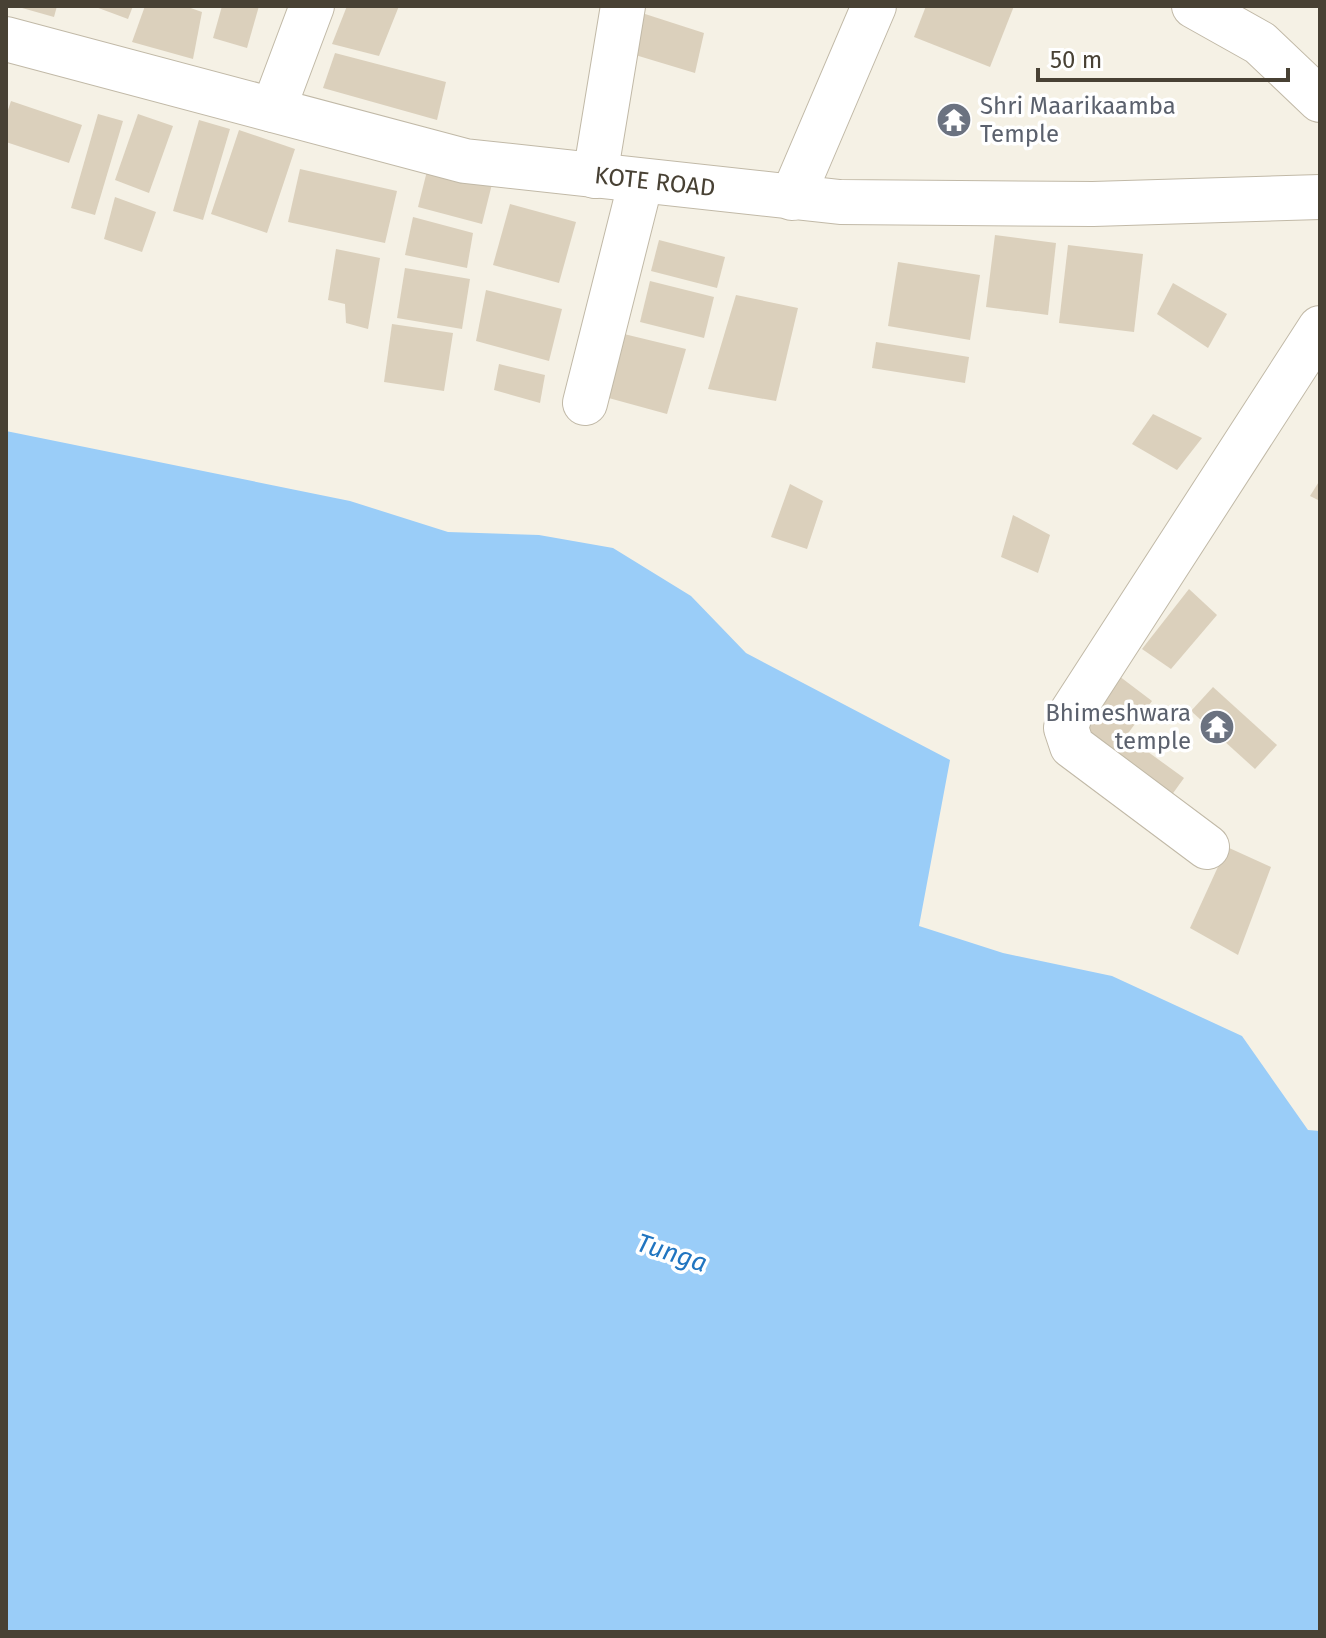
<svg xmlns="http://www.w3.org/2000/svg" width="1326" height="1638" viewBox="0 0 1326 1638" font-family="'Fira Sans',sans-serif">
	<rect width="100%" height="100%" fill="#f5f1e5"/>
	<path fill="#9acdf8" d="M6,431l344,70 98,31 91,3 74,13 78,48 55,57 204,107 -31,166 84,27 109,23 130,60 66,94 12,1v501h-1314z"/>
	<g fill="#dbd0bc">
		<path d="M15,6h42l-3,11z"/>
		<path d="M93,6h40l-5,13z"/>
		<path d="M145,6h40l17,6 -9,47 -61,-17z"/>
		<path d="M222,6h37l-12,42 -34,-10z"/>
		<path d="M347,6h52l-20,50 -47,-12z"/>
		<path d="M926,6h88l-24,61 -76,-30z"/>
		<path d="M642,13l62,20 -9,40 -63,-19z"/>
		<path d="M335,53l111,29 -9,38 -114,-32z"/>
		<path d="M11,101l71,24 -13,38 -63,-21v-26z"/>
		<path d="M98,114l25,7 -28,94 -24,-7z"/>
		<path d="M138,114l35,12 -24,67 -34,-13z"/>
		<path d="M199,120l31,9 -27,91 -30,-9z"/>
		<path d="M239,130l56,19 -28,84 -56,-19z"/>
		<path d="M429,163l64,17 -11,44 -64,-17z"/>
		<path d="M300,169l97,22 -12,52 -97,-21z"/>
		<path d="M115,197l41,15 -14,40 -38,-13z"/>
		<path d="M510,204l66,18 -17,61 -66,-18z"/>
		<path d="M413,217l60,16 -6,35 -62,-13z"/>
		<path d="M995,235l61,8 -8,72 -62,-8z"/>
		<path d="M659,240l66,17 -8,31 -66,-17z"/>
		<path d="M1068,245l75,9 -9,78 -75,-9z"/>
		<path d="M336,249l44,9 -12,71 -22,-6 -1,-19 -17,-4z"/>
		<path d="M898,262l82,13 -10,65 -82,-14z"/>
		<path d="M405,268l65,11 -8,50 -65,-11z"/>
		<path d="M650,281l64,16 -10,41 -64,-16z"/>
		<path d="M1173,283l54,31 -19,34 -51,-34z"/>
		<path d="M486,290l76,19 -13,52 -73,-20z"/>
		<path d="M736,295l62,13 -22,93 -68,-12z"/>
		<path d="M392,324l61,9 -9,58 -60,-9z"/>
		<path d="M624,334l62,15 -19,65 -62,-17z"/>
		<path d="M876,342l93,15 -4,26 -93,-15z"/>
		<path d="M499,364l46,11 -5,28 -46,-13z"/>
		<path d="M1153,414l49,24 -25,32 -45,-26z"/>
		<path d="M1320,480v21l-10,-5z"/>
		<path d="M790,484l33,17 -16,48 -36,-12z"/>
		<path d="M1013,515l37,20 -12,38 -37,-16z"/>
		<path d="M1189,589l28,26 -46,54 -29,-20z"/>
		<path d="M1119,676l33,25 -26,35 58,42 -21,29 -91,-67z"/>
		<path d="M1213,687l64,58 -22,24 -64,-58z"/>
		<path d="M1227,847l44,20 -33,88 -48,-27z"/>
	</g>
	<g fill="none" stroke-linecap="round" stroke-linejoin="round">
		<defs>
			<g id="minor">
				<path d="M1194,6l66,37 60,57"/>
				<path id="s1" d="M6,39l459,122 375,41 253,2 227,-7"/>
				<path d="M273,110l39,-104"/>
				<path d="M595,176l28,-170"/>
				<path d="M792,198l82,-192"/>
				<path d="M585,403l56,-222"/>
				<path d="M1207,847l-135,-101 -6,-18 4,-13 250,-387"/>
			</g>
		</defs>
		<use href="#minor" stroke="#c1b9a7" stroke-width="46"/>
		<use href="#minor" stroke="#fff" stroke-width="44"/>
	</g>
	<defs>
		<symbol id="temple-disc" viewBox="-11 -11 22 22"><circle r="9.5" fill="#6b7280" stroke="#fff"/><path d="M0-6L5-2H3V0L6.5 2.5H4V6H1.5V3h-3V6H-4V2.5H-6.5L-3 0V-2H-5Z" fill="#fff"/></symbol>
	</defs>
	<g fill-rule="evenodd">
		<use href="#temple-disc" x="934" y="100" width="40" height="40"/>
		<use href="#temple-disc" x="1197" y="707" width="40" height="40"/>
	</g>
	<g text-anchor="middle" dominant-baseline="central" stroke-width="7" stroke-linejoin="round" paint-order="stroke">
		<g font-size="24" fill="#5b616d" stroke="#fff" text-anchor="start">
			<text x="980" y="106">Shri Maarikaamba<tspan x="980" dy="28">Temple</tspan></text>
			<text x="1191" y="713" text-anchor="end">Bhimeshwara<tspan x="1191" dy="28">temple</tspan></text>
		</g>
		<g font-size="24" fill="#484134" stroke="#fff">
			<text stroke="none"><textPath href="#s1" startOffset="666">KOTE ROAD</textPath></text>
		</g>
		<g font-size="26" font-style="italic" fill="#2175c0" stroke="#fff">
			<text transform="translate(672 1253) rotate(18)">Tunga</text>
		</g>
	</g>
	<rect width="1326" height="1638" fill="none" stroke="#484134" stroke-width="16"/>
	<path d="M1038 68v12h250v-12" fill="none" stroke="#484134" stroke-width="4"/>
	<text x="1050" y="68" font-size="24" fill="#484134" stroke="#ffffff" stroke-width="6" paint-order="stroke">50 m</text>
</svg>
